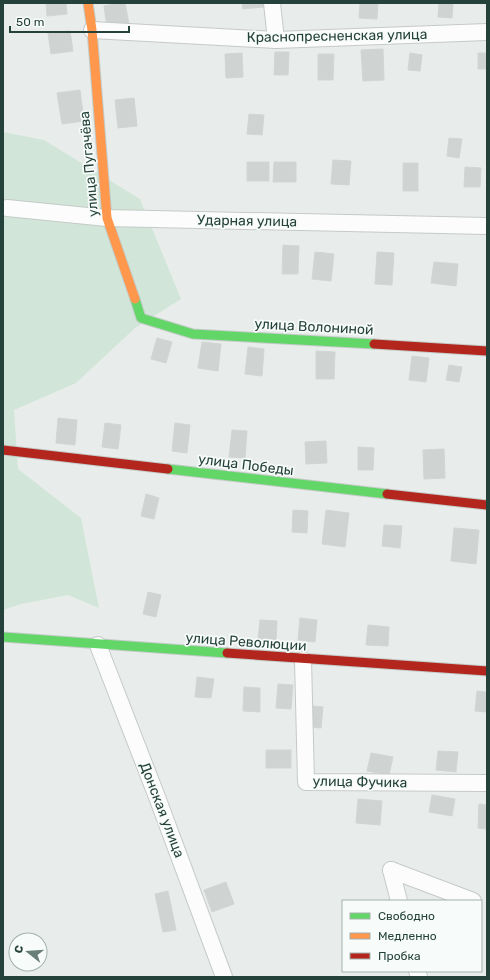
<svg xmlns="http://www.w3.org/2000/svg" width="490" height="980" viewBox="0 0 490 980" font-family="Rubik,sans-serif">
	<rect width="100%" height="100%" fill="#e8edeb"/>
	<path fill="#d1e6d8" d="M3,132l41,8 96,59 41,100 -46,29 -59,55 -62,27 4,59 63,49 18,90 -31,-13 -47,9 -18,6z"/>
	<g fill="#cfd4d2" stroke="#d1d6d4">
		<path d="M46,3h20l1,11 -20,2z"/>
		<path d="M119,3h6l4,21 -22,4 -3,-22z"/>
		<path d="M242,3h22v4l-21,2z"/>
		<path d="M360,3h18l-1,16 -18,-1z"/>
		<path d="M439,3h14l-1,15 -14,-1z"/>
		<path d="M70,31l3,20 -22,3 -3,-21z"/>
		<path d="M383,49l1,31 -21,1 -2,-31z"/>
		<path d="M275,52h14l-1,23h-14z"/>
		<path d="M242,53l1,24 -17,1 -1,-24z"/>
		<path d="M410,53l12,2 -2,16 -12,-1z"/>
		<rect x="478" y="53" width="9" height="16"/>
		<path d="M318,54h16l-1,26h-15z"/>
		<path d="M80,90l4,31 -22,3 -5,-31z"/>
		<path d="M134,98l3,28 -19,2 -3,-28z"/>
		<path d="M249,114l15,1 -2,20 -15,-1z"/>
		<path d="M449,138l13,1 -3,19 -12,-2z"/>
		<path d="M333,160l18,1 -2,24 -18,-1z"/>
		<rect x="247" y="162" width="22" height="19"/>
		<path d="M274,162h22v20h-23z"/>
		<rect x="403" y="163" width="15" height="28"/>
		<path d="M465,167l16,1 -1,19h-16z"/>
		<path d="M283,245l16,1 -1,28h-16z"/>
		<path d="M315,252l19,2 -3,27 -19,-2z"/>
		<path d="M377,252l17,1 -2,32 -17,-1z"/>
		<path d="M434,262l24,2 -2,22 -25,-3z"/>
		<path d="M157,338l15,4 -6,21 -15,-4z"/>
		<path d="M202,342l19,2 -3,27 -20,-3z"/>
		<path d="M248,347l16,2 -2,27 -17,-2z"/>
		<path d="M316,351l19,1 -1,27h-18z"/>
		<path d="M412,356l17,2 -3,24 -17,-2z"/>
		<path d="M449,365l13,2 -3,15 -13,-2z"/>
		<path d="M58,418l19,2 -2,25 -19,-2z"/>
		<path d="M105,423l16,2 -3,24 -16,-2z"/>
		<path d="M175,423l15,2 -3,28 -15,-2z"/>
		<path d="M232,430l15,1 -2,27 -16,-1z"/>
		<path d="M326,441l1,22 -21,1 -1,-22z"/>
		<path d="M358,447l16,1 -1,22h-15z"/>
		<path d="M444,449l1,29 -21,1 -1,-29z"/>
		<path d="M146,494l13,4 -5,21 -13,-3z"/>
		<path d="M293,510l15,1 -1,22 -15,-1z"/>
		<path d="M326,510l23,3 -4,34 -23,-3z"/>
		<path d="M384,525l18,1 -2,22 -18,-2z"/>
		<path d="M454,528l25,2 -3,34 -25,-3z"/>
		<path d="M148,592l13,3 -5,22 -13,-3z"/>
		<path d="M300,618l17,2 -2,22 -17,-2z"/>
		<path d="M260,620l17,1 -1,20 -18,-1z"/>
		<path d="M368,625l21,2 -1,19 -22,-1z"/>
		<path d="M197,677l17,2 -3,19 -16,-1z"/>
		<path d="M278,684l15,1 -2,24 -15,-1z"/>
		<path d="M244,687l16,1v24l-17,-1z"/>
		<path d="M477,691l10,1v20l-12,-1z"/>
		<path d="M312,706l11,1 -2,21 -11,-1z"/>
		<rect x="266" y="750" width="25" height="18"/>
		<path d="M438,751l20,1 -2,20 -20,-2z"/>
		<path d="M371,753l22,4 -4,18 -22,-4z"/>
		<path d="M432,795l23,4 -3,17 -23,-4z"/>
		<path d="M358,799l24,2 -2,24 -24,-2z"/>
		<path d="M479,804l8,1v24l-9,-1z"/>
		<path d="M226,882l8,22 -22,8 -8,-22z"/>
		<path d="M168,891l8,39 -13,2 -8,-38z"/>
	</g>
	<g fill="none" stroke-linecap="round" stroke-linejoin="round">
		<defs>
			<g id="street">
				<path d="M272,3l4,37"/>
				<path d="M92,30l184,10 211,-8"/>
				<path d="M7,208l100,10 380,8"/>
				<path d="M98,645l59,152 67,180"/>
				<path d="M303,660l3,122 181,1"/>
				<path d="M391,870l82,31"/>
				<path d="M391,870l8,31"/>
				<path d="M417,971l2,6"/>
			</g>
			<g id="fast">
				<path d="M135,299l6,19 52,16 181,10"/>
				<path d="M168,469l219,25"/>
				<path d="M3,637l224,16"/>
			</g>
			<path id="slow" d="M88,3l4,27 15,188 28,81"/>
			<g id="jam">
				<path d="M374,344l113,7"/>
				<path d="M3,450l165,19"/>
				<path d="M387,494l100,11"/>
				<path d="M227,653l260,18"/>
			</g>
		</defs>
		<use href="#street" stroke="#c5cac8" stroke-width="18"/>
		<use href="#fast" stroke="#c3cbc8" stroke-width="11"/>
		<use href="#slow" stroke="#c3cbc8" stroke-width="11"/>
		<use href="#jam" stroke="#c3cbc8" stroke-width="11"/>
		<use href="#street" stroke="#fcfcfc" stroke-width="16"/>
		<use href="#fast" stroke="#63d668" stroke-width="9"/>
		<use href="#slow" stroke="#ff974d" stroke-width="9"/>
		<use href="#jam" stroke="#b3261e" stroke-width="9"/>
	</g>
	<g text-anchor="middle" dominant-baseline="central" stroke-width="3.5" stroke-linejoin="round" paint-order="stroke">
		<g font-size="14" fill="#24423a" stroke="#f7fbf9">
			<text transform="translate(337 36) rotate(-1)">Краснопресненская улица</text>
			<text transform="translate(89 164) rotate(-95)">улица Пугачёва</text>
			<text transform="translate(247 221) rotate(1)">Ударная улица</text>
			<text transform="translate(314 327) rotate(3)">улица Волониной</text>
			<text transform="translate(246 465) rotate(7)">улица Победы</text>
			<text transform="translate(246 642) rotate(4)">улица Революции</text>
			<text transform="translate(360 782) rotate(1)">улица Фучика</text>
			<text transform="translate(162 810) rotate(69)">Донская улица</text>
		</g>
	</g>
	<rect width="490" height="980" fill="none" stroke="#24423a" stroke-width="8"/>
	<rect x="342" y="900" width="140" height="72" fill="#f7fbf9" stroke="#a3b1ad"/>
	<rect x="350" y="913" width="20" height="6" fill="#63d668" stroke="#a3b1ad"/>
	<text x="378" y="920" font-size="12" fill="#24423a">Свободно</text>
	<rect x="350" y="933" width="20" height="6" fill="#ff974d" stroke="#a3b1ad"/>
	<text x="378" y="940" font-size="12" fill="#24423a">Медленно</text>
	<rect x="350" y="953" width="20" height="6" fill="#b3261e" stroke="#a3b1ad"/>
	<text x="378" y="960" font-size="12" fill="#24423a">Пробка</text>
	<g transform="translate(28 952) rotate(287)"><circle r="19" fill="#f7fbf9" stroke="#a3b1ad"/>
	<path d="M0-3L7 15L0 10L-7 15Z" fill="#697e78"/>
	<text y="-6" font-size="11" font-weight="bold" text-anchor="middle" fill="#24423a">С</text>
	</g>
	<path d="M10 26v6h119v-6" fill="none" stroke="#24423a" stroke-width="2"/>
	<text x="16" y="26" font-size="12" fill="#24423a" stroke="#f7fbf9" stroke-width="3" paint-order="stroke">50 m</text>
</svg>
